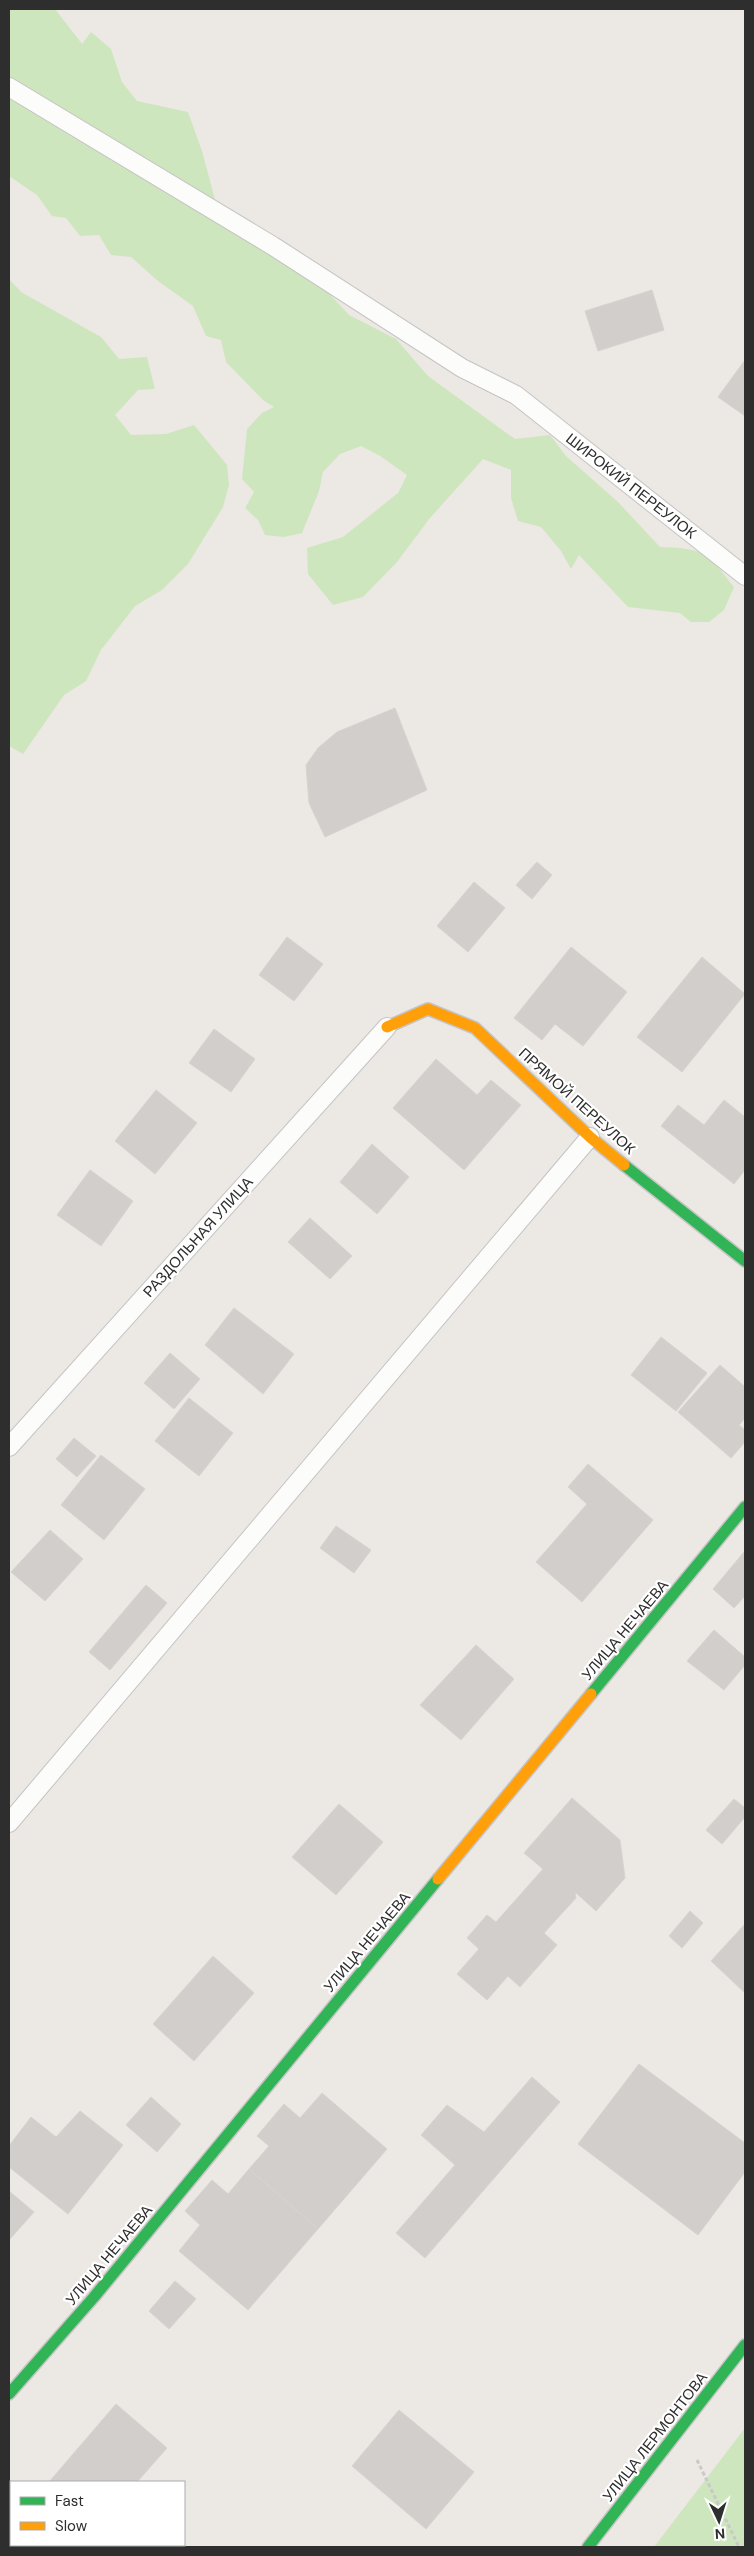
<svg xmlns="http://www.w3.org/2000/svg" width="754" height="2556" viewBox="0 0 754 2556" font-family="'DM Sans',sans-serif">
	<rect width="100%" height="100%" fill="#ece8e4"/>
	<g fill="#cee6be">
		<path d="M9,9h46l27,35 9,-12 20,17 11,33 15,19 51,11 14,39 16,60 91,61 40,43 47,24 32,37 87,63 35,-4 16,21 52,46 42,45c46,2 46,4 74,40l-10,23 -15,12h-18l-11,-9 -52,-6 -49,-52 -8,14 -10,-18 -20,-24 -23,-6 -7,-23v-28l-28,-11 -53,59 -33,44 -34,35 -30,8 -25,-31 -1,-26 36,-11 55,-44 9,-18 -27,-19 -19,-10 -21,8 -17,18 -4,19 -17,42 -18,4 -19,-2 -7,-15 -13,-12 9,-16 -12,-13 5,-50 15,-16 12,-6 -11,-7 -37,-38 -5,-22 -15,-4 -13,-30 -35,-25 -27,-24 -20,-2 -12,-20 -19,1 -14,-18 -14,-2 -15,-21 -28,-19z"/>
		<path d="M9,279l12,13 80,45 18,22 28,-2 8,32 -17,1 -23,25 16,20 35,-1 28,-9 33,40 2,20 -6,22 -35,57 -26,26 -27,16 -34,44 -15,31 -22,14 -41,59 -14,-8z"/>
		<path d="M745,2428v119h-91z"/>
	</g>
	<g fill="#d1cecb" stroke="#d7d4d0">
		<path d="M652,290l12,40 -66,21 -13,-40z"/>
		<path d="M745,360v56l-27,-19z"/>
		<path d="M395,708l32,82 -102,47 -16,-34 -3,-38 12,-17 19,-16z"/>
		<path d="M537,862l15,13 -20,24 -16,-14z"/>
		<path d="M474,882l31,26 -37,44 -31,-26z"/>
		<path d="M287,937l36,27 -29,37 -35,-26z"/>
		<path d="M571,947l56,45 -44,54 -28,-22 -13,16 -28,-22z"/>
		<path d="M702,957l43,37 -63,78 -45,-35z"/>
		<path d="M214,1029l41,30 -24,33 -42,-29z"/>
		<path d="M436,1059l41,36 14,-15 30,25 -57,65 -71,-62z"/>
		<path d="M156,1090l41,33 -42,51 -40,-33z"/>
		<path d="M724,1100l21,17v53l-11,14 -73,-58 17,-21 26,20z"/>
		<path d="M372,1144l37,33 -32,37 -37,-32z"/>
		<path d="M90,1170l43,31 -32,45 -44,-31z"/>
		<path d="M310,1218l42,38 -22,23 -42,-37z"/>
		<path d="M234,1308l60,46 -31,40 -58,-49z"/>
		<path d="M661,1337l46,36 -31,38 -45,-36z"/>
		<path d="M170,1353l30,26 -26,30 -30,-26z"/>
		<path d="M720,1365l24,21 1,-1v33l-6,7 6,5v12l-14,16 -53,-46z"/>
		<path d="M189,1398l44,35 -34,43 -44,-35z"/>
		<path d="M74,1438l22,18 -19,21 -21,-18z"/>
		<path d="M101,1455l44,34 -41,51 -43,-35z"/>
		<path d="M588,1464l65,56 -71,82 -46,-40 51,-58 -19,-17z"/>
		<path d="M336,1526l35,24 -17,23 -34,-25z"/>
		<path d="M50,1530l33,29 -38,42 -34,-29z"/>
		<path d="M744,1552l1,44 -11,12 -21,-19z"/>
		<path d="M146,1585l21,18 -57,67 -21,-18z"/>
		<path d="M714,1630l31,27v8l-21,25 -37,-29z"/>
		<path d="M476,1645l38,34 -53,61 -41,-35z"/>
		<path d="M572,1798l48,42 5,38 -29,33 -21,-19 1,6 -32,35 13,12 -37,42 -12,-11 -21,24 -30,-26 22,-25 -12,-11 20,-23 9,7 47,-53 -19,-16z"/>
		<path d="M734,1799l11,9v9l-23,27 -16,-14z"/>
		<path d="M339,1804l44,38 -47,53 -44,-38z"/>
		<path d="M690,1911l13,12 -21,25 -13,-12z"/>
		<path d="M745,1924v69l-34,-32z"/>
		<path d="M213,1956l41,37 -60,68 -41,-37z"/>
		<path d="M639,2064l106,79v29l-47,63 -120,-91z"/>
		<path d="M532,2077l28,25 -135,156 -29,-25 59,-68 -34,-30 26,-30 37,27z"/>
		<path d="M322,2093l65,56 -69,80 -69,-60 20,-23 -12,-10 27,-32 16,14z"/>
		<path d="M151,2097l30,27 -24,28 -31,-27z"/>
		<path d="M80,2111l43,34 -55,69 -59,-47v-21l22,-29 25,20z"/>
		<path d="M249,2169l69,60 -70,81 -69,-59 21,-26 -15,-14 27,-31 16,14z"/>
		<path d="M9,2191l25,21 -24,27 -1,-1z"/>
		<path d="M175,2281l21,18 -27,30 -20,-18z"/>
		<path d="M116,2404l51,44 -30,34h-88z"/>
		<path d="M399,2410l75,62 -48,57 -74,-63z"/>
	</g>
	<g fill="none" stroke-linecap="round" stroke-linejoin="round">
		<defs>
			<g id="lane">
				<path d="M9,87l264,159 189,122 54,27 229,181"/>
				<path d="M9,1447l378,-420"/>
				<path d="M9,1823l581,-686"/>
			</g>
			<g id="fast">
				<path d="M624,1165l121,96"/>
				<path d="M591,1694l154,-187"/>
				<path d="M9,2394l85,-97 344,-418"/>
				<path d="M588,2547l157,-202"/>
			</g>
			<g id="slow">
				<path d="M387,1027l41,-18 47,19 115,109 34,28"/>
				<path d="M438,1879l153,-185"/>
			</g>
		</defs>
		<use href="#lane" stroke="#c5c4c5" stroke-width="20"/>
		<use href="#fast" stroke="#c5c4c5" stroke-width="14"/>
		<use href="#slow" stroke="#c5c4c5" stroke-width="14"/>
		<path stroke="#c9c9c8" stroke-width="3" stroke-dasharray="4 2.5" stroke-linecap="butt" d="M697,2460l42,87"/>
		<use href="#lane" stroke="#fcfcfb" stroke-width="18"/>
		<use href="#fast" stroke="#30b455" stroke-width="11"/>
		<use href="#slow" stroke="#ff9f0a" stroke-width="11"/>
	</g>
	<g text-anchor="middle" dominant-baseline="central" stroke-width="4.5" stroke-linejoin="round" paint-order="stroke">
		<g font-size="15" fill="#2e2e2e" stroke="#fff">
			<text transform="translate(631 486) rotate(38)">ШИРОКИЙ ПЕРЕУЛОК</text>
			<text transform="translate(577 1101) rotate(42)">ПРЯМОЙ ПЕРЕУЛОК</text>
			<text transform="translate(198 1237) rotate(-48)">РАЗДОЛЬНАЯ УЛИЦА</text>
			<text transform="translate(625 1630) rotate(-50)">УЛИЦА НЕЧАЕВА</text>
			<text transform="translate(367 1942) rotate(-50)">УЛИЦА НЕЧАЕВА</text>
			<text transform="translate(109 2255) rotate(-50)">УЛИЦА НЕЧАЕВА</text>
			<text transform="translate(655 2437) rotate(-52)">УЛИЦА ЛЕРМОНТОВА</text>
		</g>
	</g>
	<rect width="754" height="2556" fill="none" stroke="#2e2e2e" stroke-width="20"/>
	<rect x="10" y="2481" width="175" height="65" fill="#ffffff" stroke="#ababab"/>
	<rect x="20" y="2497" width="25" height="8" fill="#30b455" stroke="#ababab"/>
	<text x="55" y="2506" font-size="15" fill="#2e2e2e">Fast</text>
	<rect x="20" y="2522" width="25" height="8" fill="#ff9f0a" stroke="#ababab"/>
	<text x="55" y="2531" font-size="15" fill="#2e2e2e">Slow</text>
	<g transform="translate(719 2521) rotate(176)" stroke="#ffffff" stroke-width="4" paint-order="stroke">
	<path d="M0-4L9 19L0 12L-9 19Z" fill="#2e2e2e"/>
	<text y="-8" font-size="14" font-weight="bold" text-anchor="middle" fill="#2e2e2e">N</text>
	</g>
</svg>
